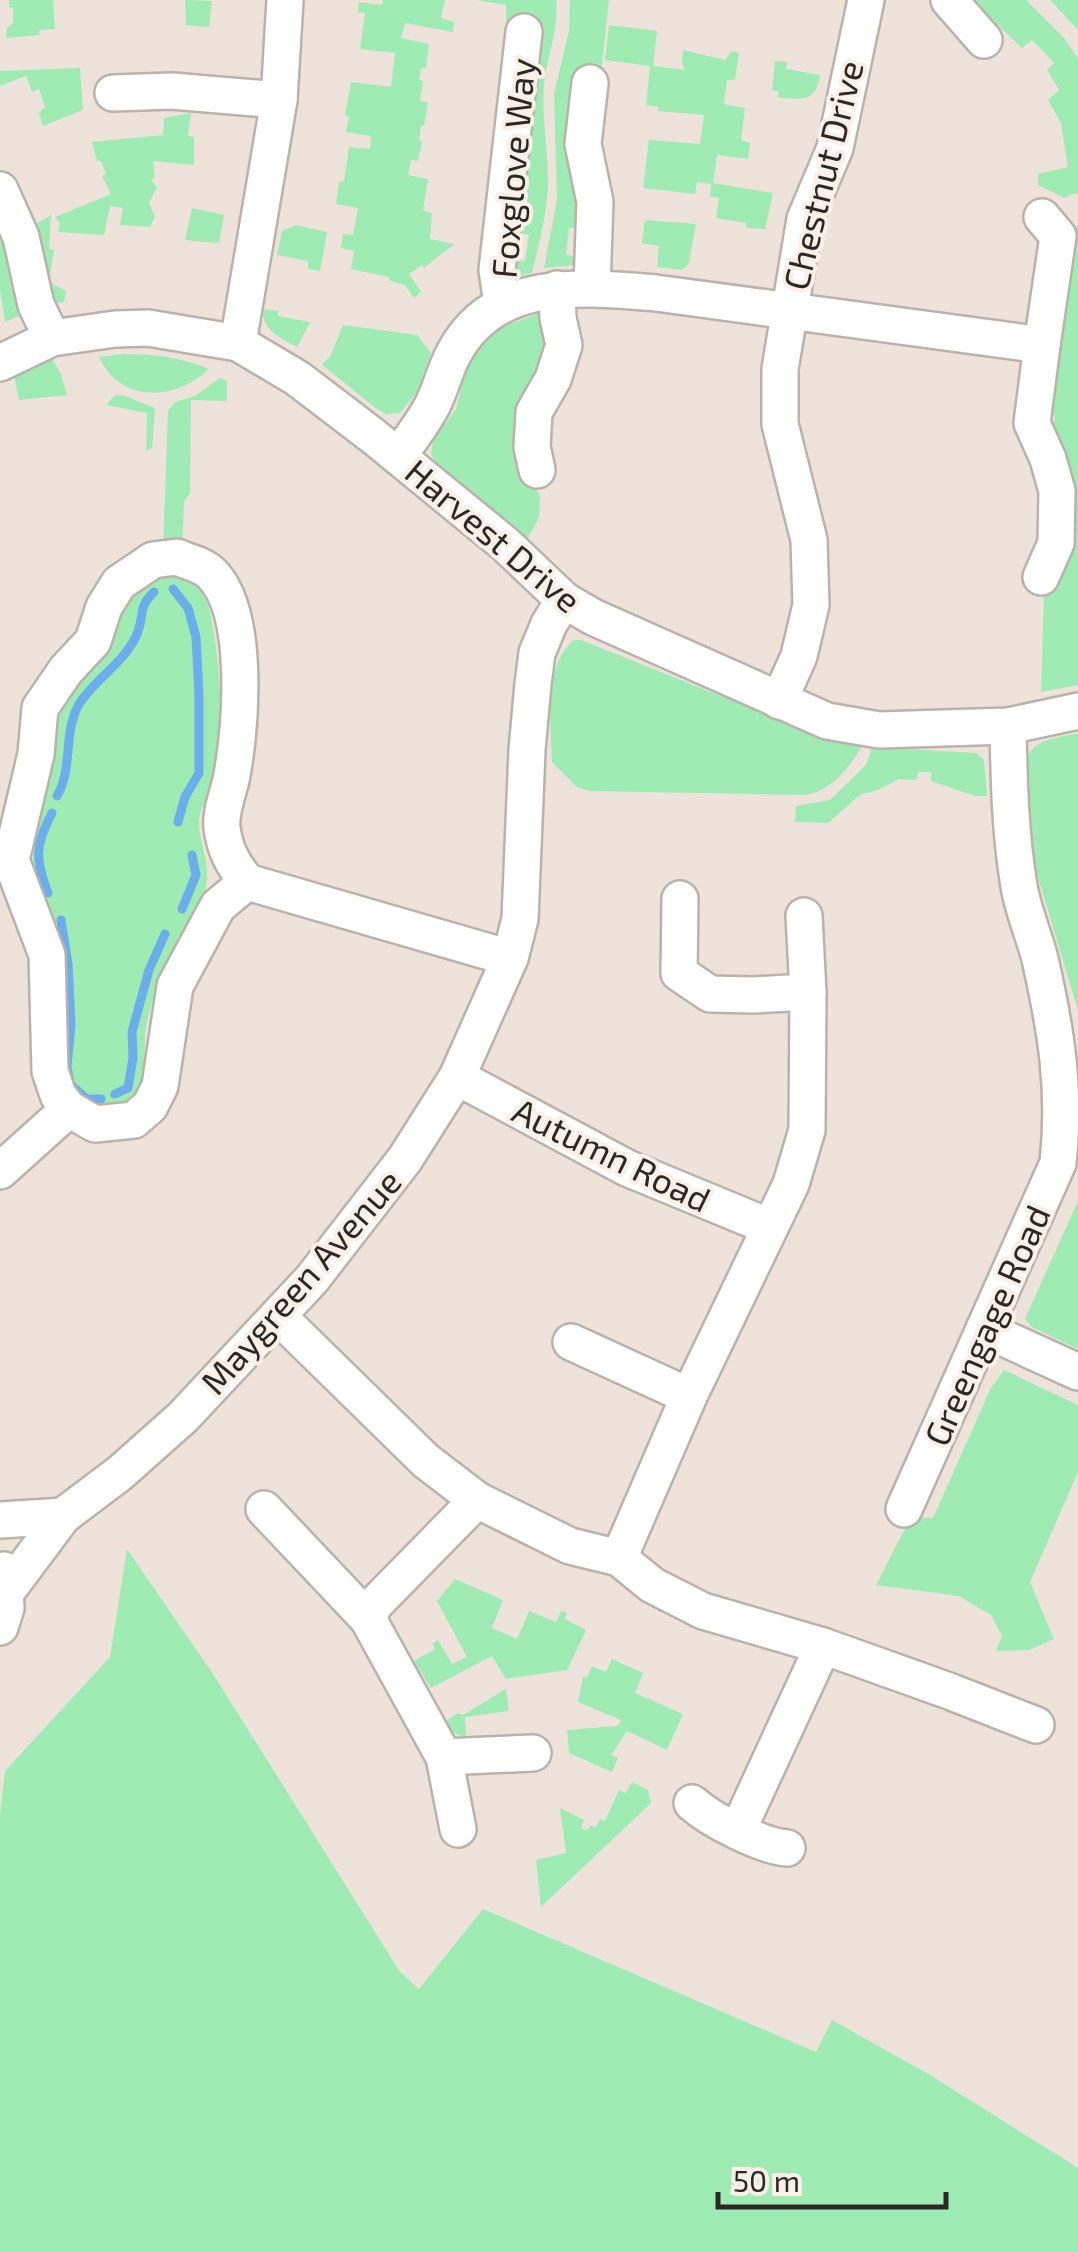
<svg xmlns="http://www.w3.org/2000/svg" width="1078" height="2252" viewBox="0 0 1078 2252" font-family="'Exo 2',sans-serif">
	<rect width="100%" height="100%" fill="#ede3db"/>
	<g fill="#9eecb3">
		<path d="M9,0h44l2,29 -16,1 1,5 -34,3 1,-10 6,-5v-15l-4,-1z"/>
		<path d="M185,0l27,1 -3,26 -23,-2z"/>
		<path d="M383,0h77h-15l-4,18 13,4 -1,10 -48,-9 -4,15 28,6 -3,24h-5l-2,12 4,1 -3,20 8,2 -4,22 -3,1 -2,14 3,1 -4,20 -7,-1 -3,15 20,4 -5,31 9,3 -2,26 24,5 -30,24 -2,-3 -13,9 12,18 -7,6 -9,-13 -15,-4 -1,-4 -38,-8 3,-18 -13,-3 2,-14 10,1 5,-27 -22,-4 3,-22 5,-1 5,-34 21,2 1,-13 -25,-4 3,-15 -4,-2 6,-33 40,5 4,-34 -35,-4 5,-36 -7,-1 1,-10 23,3z"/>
		<path d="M476,0h80c3,28 -7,50 -11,77 -5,35 3,68 3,103 0,31 -9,63 -16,93l-23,5 1,-18 15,1 4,-26 -14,-3c9,-13 16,-28 9,-44l14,-110 -22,-49 -10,-2v-22z"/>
		<path d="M570,0h39l-9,82 -30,-2 11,130 -2,18h-10l-3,27 9,1 -1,9 -30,3 13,-68 -3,-106 15,-63z"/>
		<path d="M965,0h61l38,38 14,20v137l-3,-2 -10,5 -27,-13v-11l30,-7 -7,-44 -13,-23 11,-10 -12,-20 7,-7 -22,-23 -10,8 -24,-23 -11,9z"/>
		<path d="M1050,0h28v30z"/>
		<path d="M609,25l48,6 -4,35 32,4 -3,-7 1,-13 42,10 7,-9 7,2 -4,27h-8l-3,24 21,4 -4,32 9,3 -2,16 -31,-4 -4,28 60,10 -8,36 -19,-1v-5l-30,-5 3,-20 -9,-2 1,-12 -14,-2 -2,12 -52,-6 6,-48 51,4 4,-29 -46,-4 1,-4 -13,-2 4,-39 -45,-6z"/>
		<path d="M775,61l12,1 -1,7 34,6c-4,28 -20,25 -43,22l2,-5 -7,-2z"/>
		<path d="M80,68l3,42 -40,16 -4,-13 6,-6 -6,-18 -7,3 -6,-16 -26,10v-15z"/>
		<path d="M191,113l-3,23 6,1v28l-41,-4 2,17 -4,2 6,7 -8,16 6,14 -5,10 -30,-2 3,-17 -13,-2 -6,29 -46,-3 2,-9 -5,-6 56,-23 -9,-18 4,-2 -5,-13h-4l-5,-19 71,-7 1,-17z"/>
		<path d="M192,208l32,7 -5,28 -34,-3z"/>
		<path d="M51,215l-2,34 5,1 -5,32 17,9 -2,11 -13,2 -18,-78z"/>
		<path d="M645,220l51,4 -7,39 -7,7 -25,-3 2,-21 -17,-3z"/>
		<path d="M0,224l17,53 -7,4 5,16 9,-2 5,17 -24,10 -5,-32z"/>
		<path d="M1078,224v461l-37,7 3,-98 23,-53 -14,-110 2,-15 -9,-2 25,-177z"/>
		<path d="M296,225l31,7 -7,39 -12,-2v-8l-31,-6 5,-24z"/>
		<path d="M263,309l15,2v5l32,6 -13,25c-17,-10 -35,-16 -34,-38z"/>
		<path d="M542,312l6,39 -19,125 11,20 -1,21 -12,23 -91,-76 -5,-10 2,-13 23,-32 9,-36 19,-33 15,-12z"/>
		<path d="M343,325l74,10 14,18 -14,39 -17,21 -14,1 -9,-5 -55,-44 9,-10z"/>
		<path d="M123,354c31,0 57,3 86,15 -34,32 -88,35 -110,-12z"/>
		<path d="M51,357l10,17 6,21 -48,5 -5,-25z"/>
		<path d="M220,378l7,3v20l-36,-1 -1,93 -6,8 -2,48 -19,2 5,-140 7,-9 20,-6z"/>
		<path d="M115,395l10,1 30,12 -3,40 -6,3 1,-38 -41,-8z"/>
		<path d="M164,573c15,3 29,7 39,21 16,22 23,153 15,180 -4,17 -19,30 -19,49 1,24 13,43 6,68 -9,33 -37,61 -48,94 -4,14 -9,30 -11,44 -4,26 5,52 -16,72 -21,20 -41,2 -61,-10l-24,-179 -12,-47 -1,-26 21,-72v-45l6,-17 11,-13 35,-35 20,-57z"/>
		<path d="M574,640h7l242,97 39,9c-13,22 -29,43 -55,49l-218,-4 -12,-4 -25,-25c-1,-35 -9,-98 22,-122z"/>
		<path d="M1078,733v278l-43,-144 -8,-107c5,-22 32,-22 51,-27z"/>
		<path d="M872,747l104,6 8,7 3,36h-12l-44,-15v-9h-13l-2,8 -17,-1 -23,12 -15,3 -33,29 -33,-1 1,-16 34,-6 36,-35z"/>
		<path d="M1078,1201v148l-46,-22 -7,-8z"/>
		<path d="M1004,1370l74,35v67l-48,110 24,57 -25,11 -33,1 6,-15 -11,-21 -32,-19 -83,-11 35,-68 22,1 58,-130z"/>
		<path d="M127,1549l88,128 185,295 19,17 64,-80 333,143 16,-32 98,55 148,93v84h-1078v-437l5,-44 105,-114z"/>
		<path d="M455,1579l48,21 -11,28 25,11 12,-28 27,11 5,-11 6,2 -2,6 21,11 -19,40 -61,9 -14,-23 -61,32 -17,-27 21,-12 -2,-6 5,-3 14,24 15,-7 -30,-56z"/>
		<path d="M612,1659l31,14 -8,20 48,21 -16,36 -40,-19 -16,24 7,3 -6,14 -43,-19 -2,-23 51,-4 3,-6 -43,-18 5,-26 4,2 5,-12 14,6z"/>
		<path d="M506,1689l3,22 -44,6 1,21 -14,-6 -8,-10 14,-9 5,2z"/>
		<path d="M632,1782l16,8 3,13 -110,104 -5,-47 30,-7 -6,-45 24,12 -3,8 6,3 4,-6 5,2 4,-8 5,2 14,-31 7,3z"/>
	</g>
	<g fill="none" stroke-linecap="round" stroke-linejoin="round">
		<g stroke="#6caeed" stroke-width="9">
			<path d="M173,589l15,19 8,29 3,58v78l-14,24 -7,25"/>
			<path d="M57,796c16,-27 6,-61 21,-90 14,-25 47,-43 59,-72 8,-19 0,-26 17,-42"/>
			<path d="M48,893c-13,-34 -13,-48 4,-80"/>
			<path d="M182,909l14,-34 -4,-20"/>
			<path d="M61,920l7,44 3,60 -4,42 3,18 17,15h14"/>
			<path d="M115,1094l13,-6 5,-30 -1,-26 17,-62 16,-36"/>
		</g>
		<defs>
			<g id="minor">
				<path d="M949,0l35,40"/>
				<path d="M590,83l-7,61 12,58 -3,85"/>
				<path d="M113,93l59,-2 107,9"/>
				<path d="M0,190l21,47 15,68 16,33"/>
				<path d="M502,304l-5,-34 27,-238"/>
				<path d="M238,343l41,-243 6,-100"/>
				<path d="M1042,345l16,-109 -16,-19"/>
				<path d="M0,363l52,-25 63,-9 33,-1 90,15 59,35 76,58 132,108 59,56 29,17 234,104 52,9 129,-4 70,-15"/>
				<path d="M399,456c11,-17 25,-34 34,-52 8,-16 12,-35 21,-51 40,-76 129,-66 202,-60l386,52 -10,78 16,36 9,32 -1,52 -15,34"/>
				<path d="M537,470l-5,-23 2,-35 19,-33 11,-34 -6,-27 -1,-29"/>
				<path d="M177,557c11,5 27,8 35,17 38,39 29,150 20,201 -3,17 -12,36 -10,53 3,23 11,36 25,54l-29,24 -43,80 -15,100 -10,20 -16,14 -39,4 -26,-15 -11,-14 -8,-24 -3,-116 -36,-95 25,-106 4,-46 26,-38 27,-29 11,-34 15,-24 34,-23z"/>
				<path d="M779,701l20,-45 12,-51 -2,-65 -29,-116v-55l25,-150 30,-71 31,-148"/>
				<path d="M247,882l263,76"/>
				<path d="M680,899l-1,74 31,21 43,1 55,-3"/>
				<path d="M457,1077l170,91 143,59"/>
				<path d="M0,1171l69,-62"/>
				<path d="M278,1316l148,145 51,39 93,46 49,12 33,27 51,26 120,35 126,45"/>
				<path d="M984,1329l94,43"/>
				<path d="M571,1342l118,54"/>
				<path d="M264,1509l104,110"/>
				<path d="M904,1509l154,-346c8,-73 -2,-133 -18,-204 -6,-24 -17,-48 -21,-73 -9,-53 -10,-107 -11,-160"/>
				<path d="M0,1520l63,-4"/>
				<path d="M619,1558l70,-162 102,-212 16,-54 1,-138 -4,-76"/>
				<path d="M7,1591l56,-75 57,-43 63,-56 129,-138 93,-120 52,-82 53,-119 10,-39 7,-169 6,-66 4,-31 12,-29 15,-24"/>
				<path d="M0,1627l6,-19 -2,-38"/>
				<path d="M954,1693l82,32"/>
				<path d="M444,1757l89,-4"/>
				<path d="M692,1803c19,17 69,43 95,45"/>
				<path d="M458,1829l-14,-72 -76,-138 6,-14 103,-105"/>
				<path d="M738,1830l85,-184"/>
			</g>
		</defs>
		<use href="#minor" stroke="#bbb2aa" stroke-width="40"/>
		<use href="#minor" stroke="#fff" stroke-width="35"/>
	</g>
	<g text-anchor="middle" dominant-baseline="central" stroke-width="8" stroke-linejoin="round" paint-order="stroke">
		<g font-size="35" fill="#2b2825" stroke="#faf0e8">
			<text transform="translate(512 168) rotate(-85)">Foxglove Way</text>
			<text transform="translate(822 175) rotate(-76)">Chestnut Drive</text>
			<text transform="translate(494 535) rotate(40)">Harvest Drive</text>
			<text transform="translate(612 1154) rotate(26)">Autumn Road</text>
			<text transform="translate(300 1281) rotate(-49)">Maygreen Avenue</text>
			<text transform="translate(986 1325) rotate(-66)">Greengage Road</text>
		</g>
	</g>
	<path d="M718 2192v15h228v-15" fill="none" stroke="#2b2825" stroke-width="5"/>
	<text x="733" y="2192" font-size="30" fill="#2b2825" stroke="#faf0e8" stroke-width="8" paint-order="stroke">50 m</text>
</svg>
